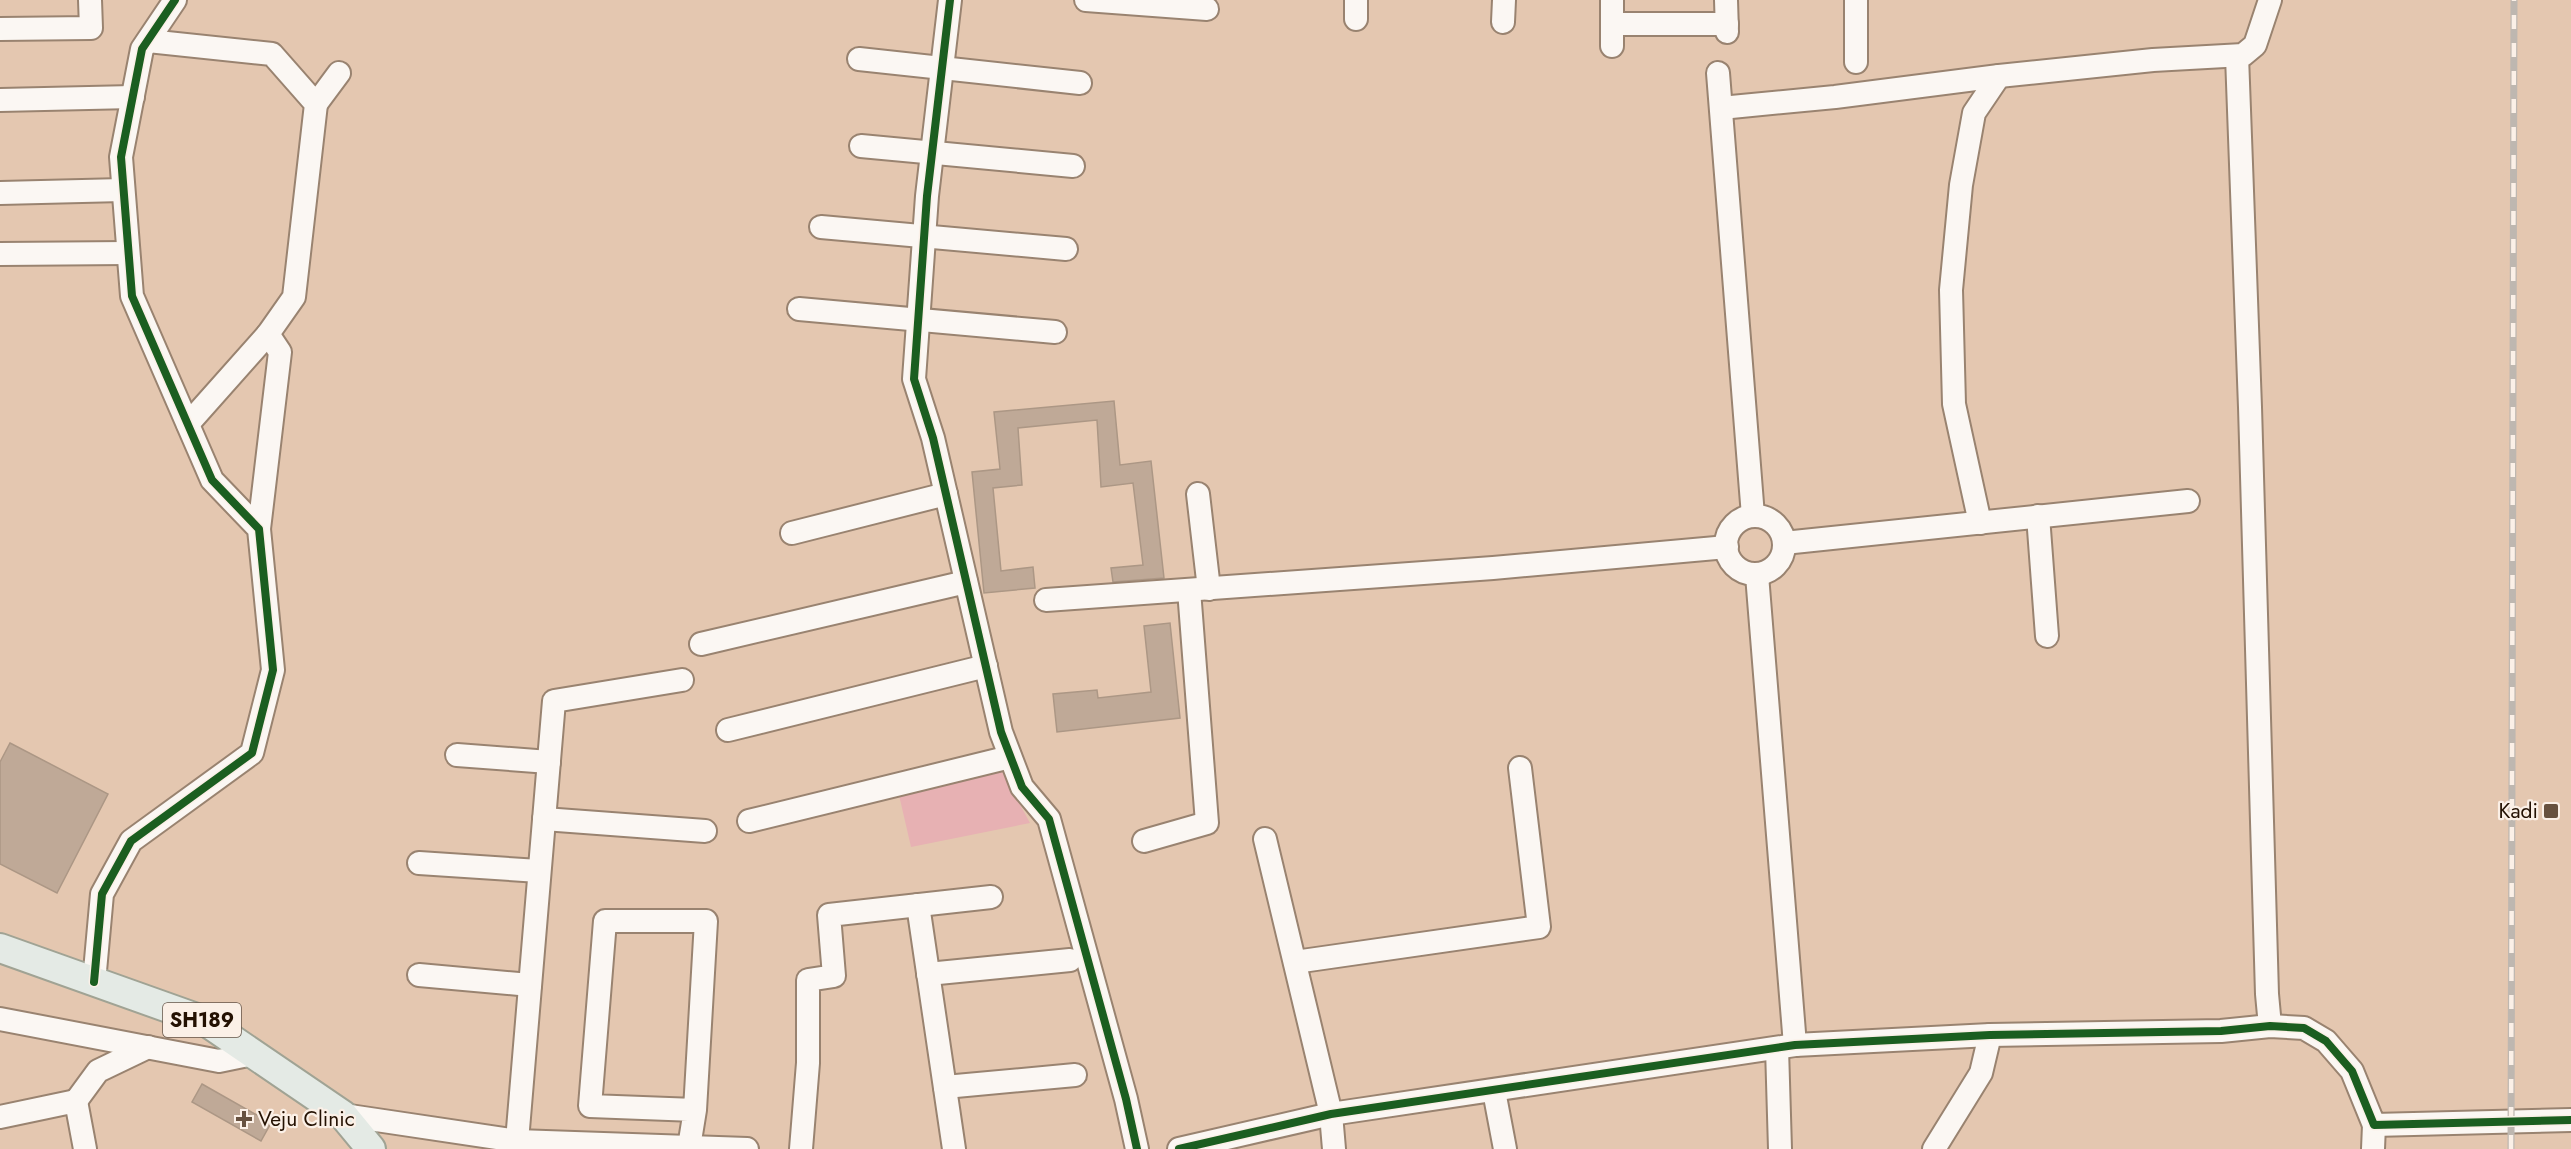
<svg xmlns="http://www.w3.org/2000/svg" width="2571" height="1149" viewBox="0 0 2571 1149" font-family="Jost,sans-serif">
	<rect width="100%" height="100%" fill="#e4c7b0"/>
	<path fill="#e7b1b3" d="M1001,770l29,53 -119,24 -12,-52z"/>
	<g fill="#bfa997" stroke="#ac9785" stroke-width="1.5">
		<path d="M1114,401l6,64 31,-4 13,117 -51,4 -2,-14 32,-3 -10,-82 -32,4 -4,-67 -79,8 4,57 -29,3 8,83 32,-4 2,21 -51,5 -12,-121 28,-3 -6,-57z"/>
		<path d="M1170,623l10,95 -123,14 -4,-38 44,-4 1,8 53,-6 -7,-66z"/>
		<path d="M10,743l98,51 -51,99 -57,-29v-102z"/>
		<path d="M202,1084l69,39 -10,18 -69,-39z"/>
	</g>
	<g fill="none" stroke-linecap="round" stroke-linejoin="round">
		<defs>
			<g id="minor">
				<path d="M950,0l-23,196 -13,183 19,59 68,294 21,55 27,32 77,280 11,50"/>
				<path d="M1086,0l121,9"/>
				<path d="M1726,0l1,32"/>
				<path d="M1856,0v62"/>
				<path d="M1356,19v-19"/>
				<path d="M1503,22l1,-22"/>
				<path d="M1612,24h115"/>
				<path d="M0,29l91,-1 -1,-28"/>
				<path d="M148,41l124,13 44,50 -22,193 -26,37 -80,90"/>
				<path d="M1612,46v-46"/>
				<path d="M2237,56l13,351 17,587 3,32"/>
				<path d="M859,59l221,24"/>
				<path d="M1718,73l35,443"/>
				<path d="M0,100l133,-3"/>
				<path d="M316,104l23,-31"/>
				<path d="M1721,108l114,-11 164,-21 154,-16 90,-5 12,-10 15,-45"/>
				<path d="M861,146l212,20"/>
				<path d="M0,193l123,-3"/>
				<path d="M821,227l245,22"/>
				<path d="M0,254l128,-1"/>
				<path d="M799,309l256,23"/>
				<path d="M1198,494l11,95"/>
				<path d="M2038,516l9,120"/>
				<circle cx="1755" cy="545" r="29"/>
				<path d="M1980,523l-26,-119 -3,-114 10,-105 13,-72 25,-37"/>
				<path d="M259,529l21,-177 -12,-18"/>
				<path d="M792,533l154,-39"/>
				<path d="M1784,543l404,-42"/>
				<path d="M1757,575l38,470"/>
				<path d="M1046,600l447,-32 234,-21"/>
				<path d="M701,644l265,-62"/>
				<path d="M728,730l258,-64"/>
				<path d="M457,755l92,7"/>
				<path d="M544,819l161,12"/>
				<path d="M749,821l261,-64"/>
				<path d="M1265,839l66,275 3,35"/>
				<path d="M1144,841l63,-18 -18,-233"/>
				<path d="M419,863l120,8"/>
				<path d="M918,905l36,244"/>
				<path d="M1295,962l244,-35 -19,-159"/>
				<path d="M928,974l142,-14"/>
				<path d="M419,975l111,10"/>
				<path d="M94,982l8,-88 29,-53 121,-88 21,-83 -14,-141 -47,-49 -80,-184 -11,-139 21,-108 33,-49"/>
				<path d="M0,1019l219,42 34,-7"/>
				<path d="M1777,1048l3,101"/>
				<path d="M945,1087l130,-12"/>
				<path d="M1494,1091l11,58"/>
				<path d="M76,1101l22,-30 50,-24"/>
				<path d="M343,1115l174,26 230,8"/>
				<path d="M0,1117l76,-16 9,48"/>
				<path d="M517,1141l37,-440 128,-21"/>
				<path d="M689,1147l6,-37 11,-189h-101l-15,185 105,4"/>
				<path d="M801,1149l7,-86v-83l26,-4 -5,-61 162,-18"/>
				<path d="M1179,1149l152,-35 464,-69 195,-10 231,-4 49,-5 34,2 22,13 26,30 22,54 197,-5"/>
				<path d="M1934,1149l47,-76 9,-38"/>
				<path d="M2373,1149l1,-24"/>
			</g>
			<path id="major" d="M0,948l205,73 138,94 28,34"/>
		</defs>
		<use href="#minor" stroke="#998370" stroke-width="26"/>
		<use href="#major" stroke="#a0a394" stroke-width="32"/>
		<use href="#minor" stroke="#fbf7f3" stroke-width="22"/>
		<use href="#major" stroke="#e4eae5" stroke-width="28"/>
		<defs>
			<path id="rail" d="M2511,1149l3,-1149"/>
		</defs>
		<use href="#rail" stroke="#beb7b0" stroke-width="7"/>
		<use href="#rail" stroke="#fbf0e7" stroke-width="4.5" stroke-dasharray="14" stroke-linecap="butt"/>
		<defs>
			<g id="cycleway">
				<path d="M950,0l-23,196 -13,183 19,59 68,294 21,55 27,32 77,280 11,50"/>
				<path d="M94,982l8,-88 29,-53 121,-88 21,-83 -14,-141 -47,-49 -80,-184 -11,-139 21,-108 33,-49"/>
				<path d="M1179,1149l152,-35 464,-69 195,-10 231,-4 49,-5 34,2 22,13 26,30 22,54 197,-5"/>
			</g>
		</defs>
		<use href="#cycleway" stroke="#fbf0e7" stroke-width="11"/>
		<use href="#cycleway" stroke="#1b5e20" stroke-width="8"/>
	</g>
	<g fill="#67513f" stroke="#fbf0e7" stroke-width="2">
		<rect x="2543" y="803" width="16" height="16" rx="3"/>
		<path d="M241 1110h6v6h6v6h-6v6h-6v-6h-6v-6h6z"/>
	</g>
	<g text-anchor="middle" dominant-baseline="central" stroke-width="4.5" stroke-linejoin="round" paint-order="stroke">
		<rect fill="#fbf0e7" stroke="#645447" stroke-width="1.5" x="163" y="1003" width="78" height="34" rx="4.5"/>
		<g font-size="20" font-weight="bold" fill="#241102">
			<text x="202" y="1020">SH189</text>
		</g>
		<g font-size="21" fill="#241102" stroke="#fbf0e7" text-anchor="end">
			<text x="2538" y="811">Kadi</text>
			<text x="258" y="1119" text-anchor="start">Veju Clinic</text>
		</g>
	</g>
</svg>
